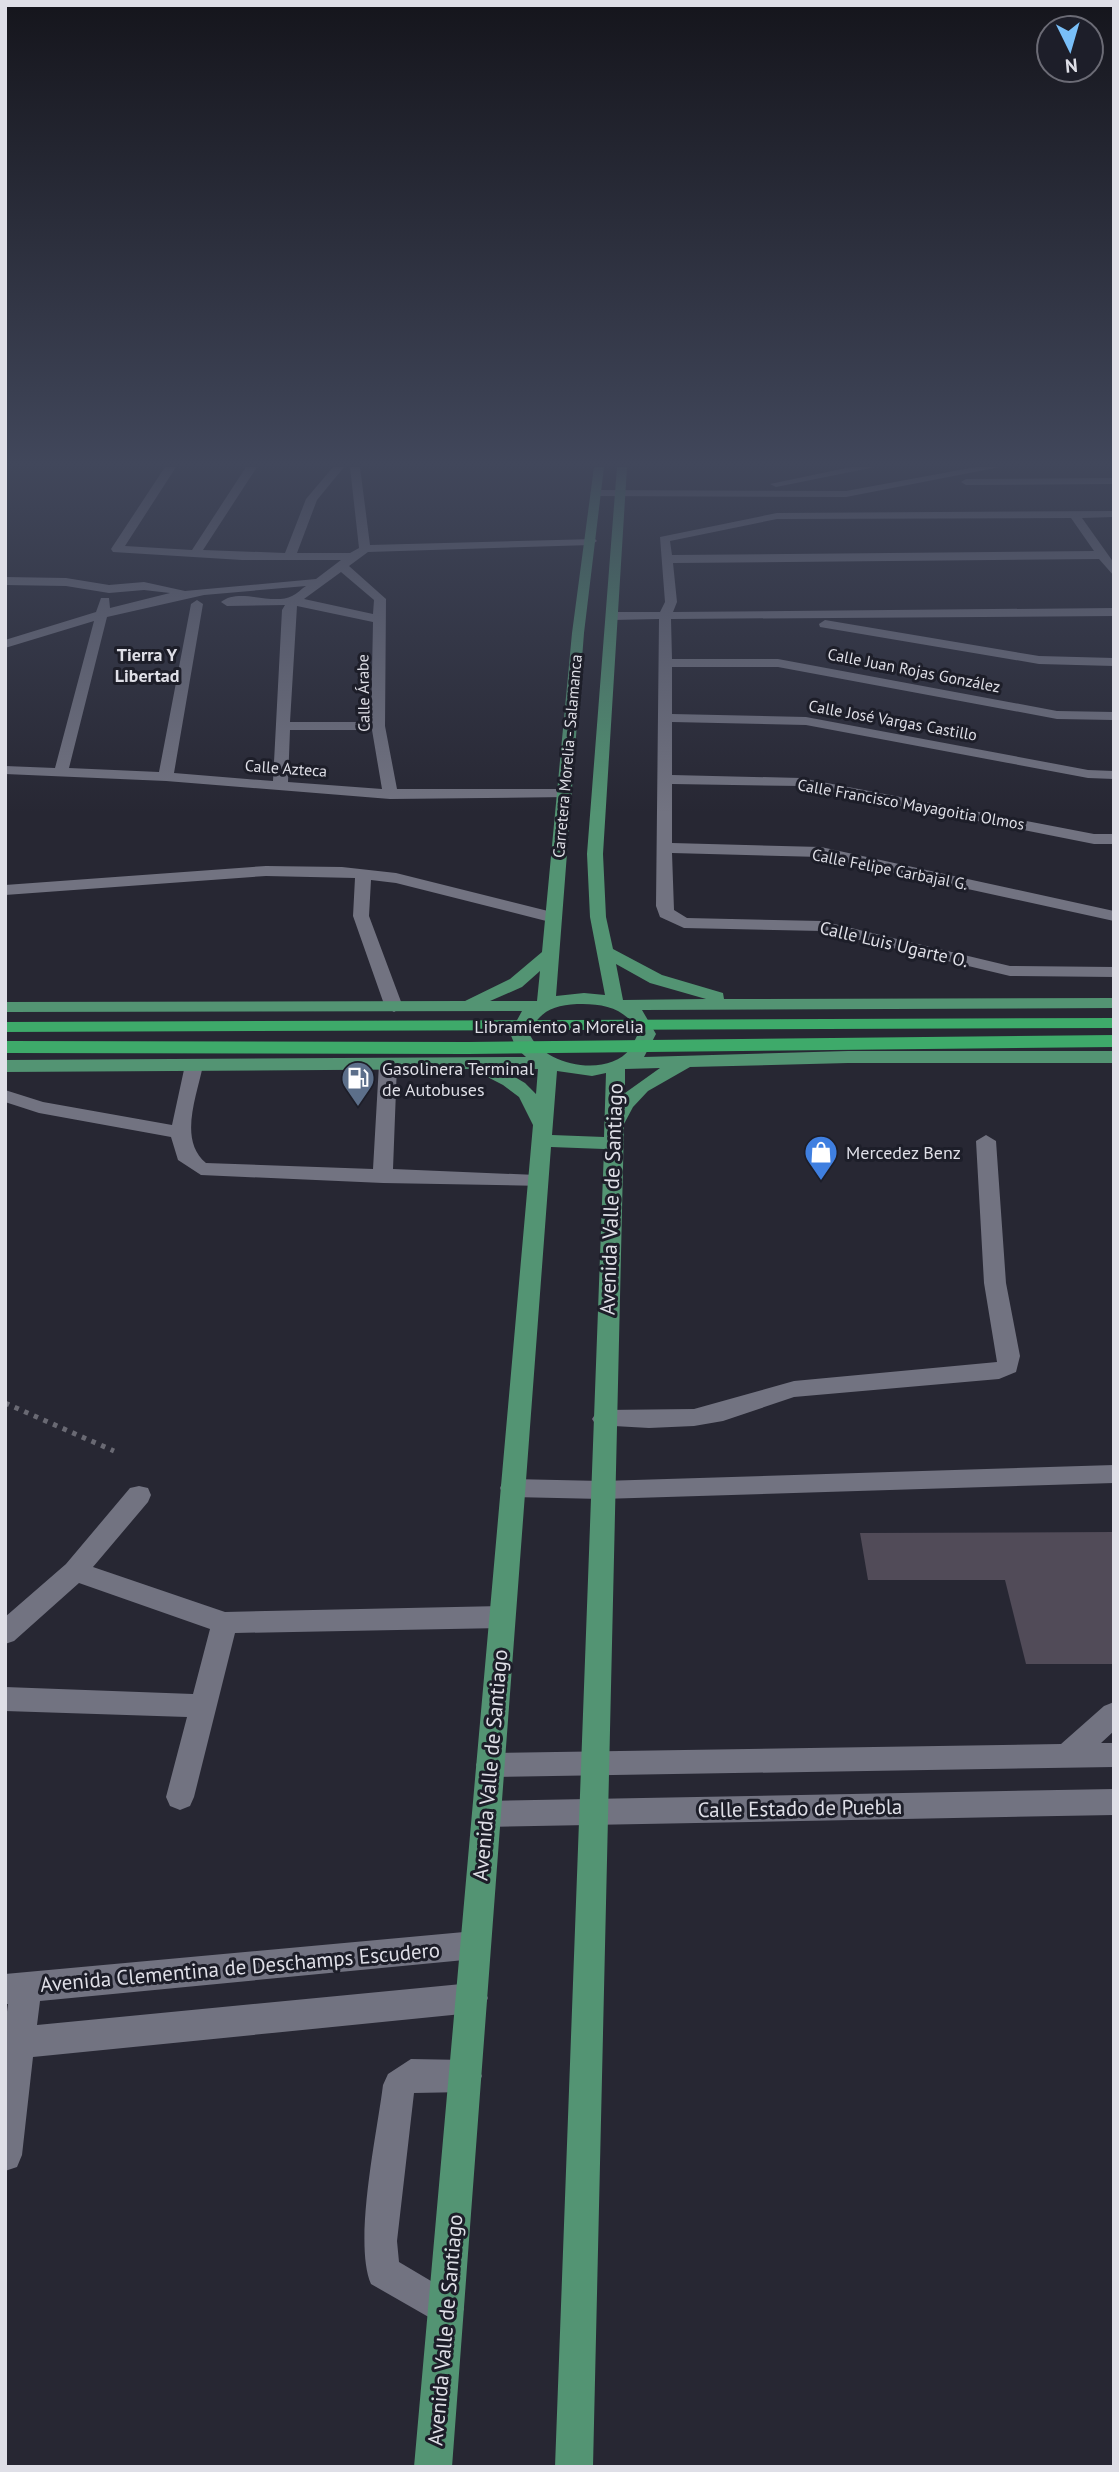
<svg xmlns="http://www.w3.org/2000/svg" width="1119" height="2472" viewBox="0 0 1119 2472" font-family="'PT Sans',sans-serif">
	<rect width="100%" height="100%" fill="#272733"/>
	<path fill="#514b58" d="M1114,1532v132h-88l-21,-84h-137l-8,-47z"/>
	<g fill="none" stroke-linecap="round" stroke-linejoin="round">
		<path stroke="#696973" stroke-width="5" stroke-dasharray="4.5 6" stroke-linecap="butt" d="M5,1403l109,48"/>
		<g fill="#727381" fill-rule="evenodd">
			<path d="M165,467h11l-51,79 67,4 54,-83h11l-54,83 82,3 21,-54 27,-32h11l-27,33 -20,53h53l9,-5 -9,-81h10l10,78 225,-6 2,2 -6,4 -223,7 -19,14 37,33 -1,127 12,63h167l8,5 -3,3 -179,2 -224,-18 -161,-7v-8l50,2 39,-147 -89,27v-8l91,-28 5,-14h8l1,10 60,-15 -26,-3 -35,3 -43,-7 -61,-1v-8l61,1 43,7 35,-3 41,9 131,-12 25,-19h-99l-129,-8 -2,-3zM341,572l33,28 -1,14 -69,-15zM306,586c-5,3 -9,8 -14,10 -20,10 -53,-9 -71,6l6,4 58,-1 -3,5 -9,171 -99,-8 29,-169 -6,-4 -6,4 -32,168 -90,-4 38,-151 97,-22zM297,606l76,16 -2,100h-81zM290,730h82l10,59 -94,-7z"/>
			<path d="M851,467h24l-99,20 -6,-3z"/>
			<path d="M976,467h24l-154,30 -250,-1 -6,-3 6,-3 250,1z"/>
			<path d="M1114,478v6l-148,1 -5,-3 5,-3z"/>
			<path d="M1114,511v6l-32,1 32,45v13l-15,-17 -426,4 4,39 -4,10 441,-4v8l-443,3 1,40h106l279,52 57,1v8l-57,-1 -279,-52h-106v47l134,3 282,53 26,1v8l-26,-1 -282,-53 -134,-3v53l129,3 293,56h20v10h-20l-293,-58 -129,-2v59l149,4 293,64v10l-293,-64 -149,-4 2,57 13,8 135,3 188,45 104,1v10l-104,-1 -188,-45 -138,-3 -24,-11 -4,-11 3,-287 -47,1 -6,-4 6,-4h48l5,-10 -5,-65 117,-24zM1071,518l23,33 -422,4 -2,-14 107,-22z"/>
			<path d="M825,620l214,36 75,2v8l-75,-2 -219,-37 -1,-3z"/>
			<path d="M266,866l76,1 54,6 164,41 2,4 -8,5 -158,-40 -25,-3 -2,36 34,91 -9,5 -9,-5 -32,-91 2,-38 -89,-2 -261,19v-10z"/>
			<path d="M388,1058l9,6 -4,105 144,6 10,6 -3,5 -161,-3 -182,-8 -23,-15 -7,-23 -132,-24 -34,-11v-12l38,12 129,23 13,-60 9,-6 9,6c-6,31 -25,75 3,98l167,6 6,-105z"/>
			<path d="M986,1135l10,6 10,142 14,73 -4,16 -17,7 -205,18 -71,24 -29,5 -45,2 -53,-3 -4,-6 4,-6 8,-3 90,-1 100,-28 203,-19 -13,-79 -8,-142z"/>
			<path d="M1114,1465v18l-512,16 -90,-2 -9,-2 -3,-7 3,-7 9,-2 90,2z"/>
			<path d="M139,1486l9,2 3,7 -3,7 -55,65 132,45 277,-6 9,4 4,7 -4,7 -9,4 -267,5 -41,164 -4,9 -10,4 -10,-4 -4,-9 21,-80 -182,-6v-24l188,7 17,-65 -131,-46 -65,58 -9,3v-27l61,-53 64,-76z"/>
			<path d="M1114,1702v29l-13,12h13v24l-624,10 -10,-3 -4,-9 4,-9 10,-3 571,-9 43,-38z"/>
			<path d="M1114,1789v26l-628,12 -10,-4 -4,-9 4,-9 10,-4z"/>
			<path d="M475,1931l11,4 4,10 -4,10 -11,4 -435,42 -3,24 435,-42 11,4 5,11 -5,11 -11,4 -439,44 -11,98 -5,12 -12,4v-144l3,-23h-3v-30z"/>
			<path d="M411,2059l55,1 11,5 5,11 -5,11 -11,5 -52,1 -17,148 2,21 59,35 6,12 -6,12 -12,6 -75,-43c-18,-42 6,-150 12,-199l5,-11z"/>
		</g>
		<path fill="#539473" fill-rule="evenodd" d="M594,467h10l-20,166 -28,363 28,-3 21,2 -15,-78 -3,-63 30,-387h10l-24,387 3,63 7,32 49,26 61,18 1,6 390,-1v10l-472,2 14,24 -12,23 204,-6h266v12h-266l-158,4 -42,24 -15,16 -9,17 -31,1343h-38l49,-1318 -53,-2 -99,1320h-38l119,-1342 -14,-28 -16,-12 -31,-16 -467,3v-12l521,-3 -10,-9 -6,-15 12,-22 -517,1v-10l460,-1 45,-22 32,-27 30,-319zM616,964l34,19 56,16 -83,1zM540,971l-3,30h-47l32,-14zM577,1004c25,-1 52,4 61,30 -3,5 -5,11 -8,15 -23,30 -88,16 -101,-16 10,-21 24,-28 48,-29zM660,1068l-35,25v-24zM501,1069h37l-2,25 -11,-11zM557,1071l35,5 14,-3 -2,64 -52,-2z"/>
		<g fill="#3eaa6a" fill-rule="evenodd">
			<path d="M1114,1018v10l-1109,4v-10z"/>
			<path d="M1114,1035v12l-646,7 -463,-1v-12l463,1z"/>
		</g>
	</g>
	<linearGradient id="sky" x2="0" y2="1"><stop stop-color="#15151c"/><stop offset="0.57" stop-color="#41475b"/><stop offset="1" stop-color="#41475b" stop-opacity="0"/></linearGradient>
	<rect width="1119" height="813" fill="url(#sky)"/>
	<defs>
		<symbol id="fuel-pin" viewBox="-11 -11 22 30"><path d="M0 17L-7.5 6A9.5 9.5 0 1 1 7.5 6Z" fill="#5c6f8a" stroke="#1d1e29"/><path d="M-5.5-6h7V0h2V4h1.3V-2.5L3-4.5l.8-.8L6-3V5H2.5V1h-1V6h-7ZM-4.2-4.7v3.2H.2V-4.7Z" fill="#fff"/></symbol>
		<symbol id="shop-pin" viewBox="-11 -11 22 30"><path d="M0 17L-7.5 6A9.5 9.5 0 1 1 7.5 6Z" fill="#3f7fe0" stroke="#1d1e29"/><path d="M-5-2.5h2.3a2.7 3.5 0 0 1 5.4 0H5L5.5 6h-11ZM-1.5-2.5h3a1.5 2.3 0 0 0-3 0Z" fill="#fff"/></symbol>
	</defs>
	<g fill-rule="evenodd">
		<use href="#fuel-pin" x="339" y="1059" width="38" height="52"/>
		<use href="#shop-pin" x="802" y="1133" width="38" height="52"/>
	</g>
	<g text-anchor="middle" dominant-baseline="central" stroke-width="6" stroke-linejoin="round" paint-order="stroke">
		<g font-size="16" fill="#dfdfe7" stroke="#1d1e29">
			<text transform="translate(914 670) rotate(11)">Calle Juan Rojas González</text>
			<text transform="translate(363 693) rotate(-91)">Calle Árabe</text>
			<text transform="translate(893 720) rotate(10)">Calle José Vargas Castillo</text>
			<text transform="translate(567 756) rotate(-85)">Carretera Morelia - Salamanca</text>
			<text transform="translate(286 768) rotate(4)">Calle Azteca</text>
			<text transform="translate(911 804) rotate(10)">Calle Francisco Mayagoitia Olmos</text>
			<text transform="translate(890 869) rotate(11)">Calle Felipe Carbajal G.</text>
		</g>
		<g font-size="18" font-weight="bold" fill="#dfdfe7" stroke="#1d1e29">
			<text x="147" y="654">Tierra Y<tspan x="147" dy="21">Libertad</tspan></text>
		</g>
		<g font-size="18" fill="#dfdfe7" stroke="#1d1e29">
			<text transform="translate(894 944) rotate(13)">Calle Luis Ugarte O.</text>
			<text x="559" y="1026">Libramiento a Morelia</text>
		</g>
		<g font-size="18" fill="#dfdfe7" stroke="#1d1e29" text-anchor="start">
			<text x="382" y="1068">Gasolinera Terminal<tspan x="382" dy="21">de Autobuses</tspan></text>
			<text x="846" y="1152">Mercedez Benz</text>
		</g>
		<g font-size="21" fill="#dfdfe7" stroke="#1d1e29">
			<text transform="translate(611 1199) rotate(-88)">Avenida Valle de Santiago</text>
			<text transform="translate(490 1765) rotate(-85)">Avenida Valle de Santiago</text>
			<text transform="translate(800 1808) rotate(-1)">Calle Estado de Puebla</text>
			<text transform="translate(240 1967) rotate(-5)">Avenida Clementina de Deschamps Escudero</text>
			<text transform="translate(445 2330) rotate(-85)">Avenida Valle de Santiago</text>
		</g>
	</g>
	<rect width="1119" height="2472" fill="none" stroke="#dfdfe7" stroke-width="14"/>
	<g transform="translate(1070 49) rotate(175)"><circle r="33" fill="#1d1e29" stroke="#6b6b75" stroke-width="2"/>
	<path d="M0-5L12 26L0 18L-12 26Z" fill="#79bff8"/>
	<text y="-10" font-size="19" font-weight="bold" text-anchor="middle" fill="#dfdfe7">N</text>
	</g>
</svg>
